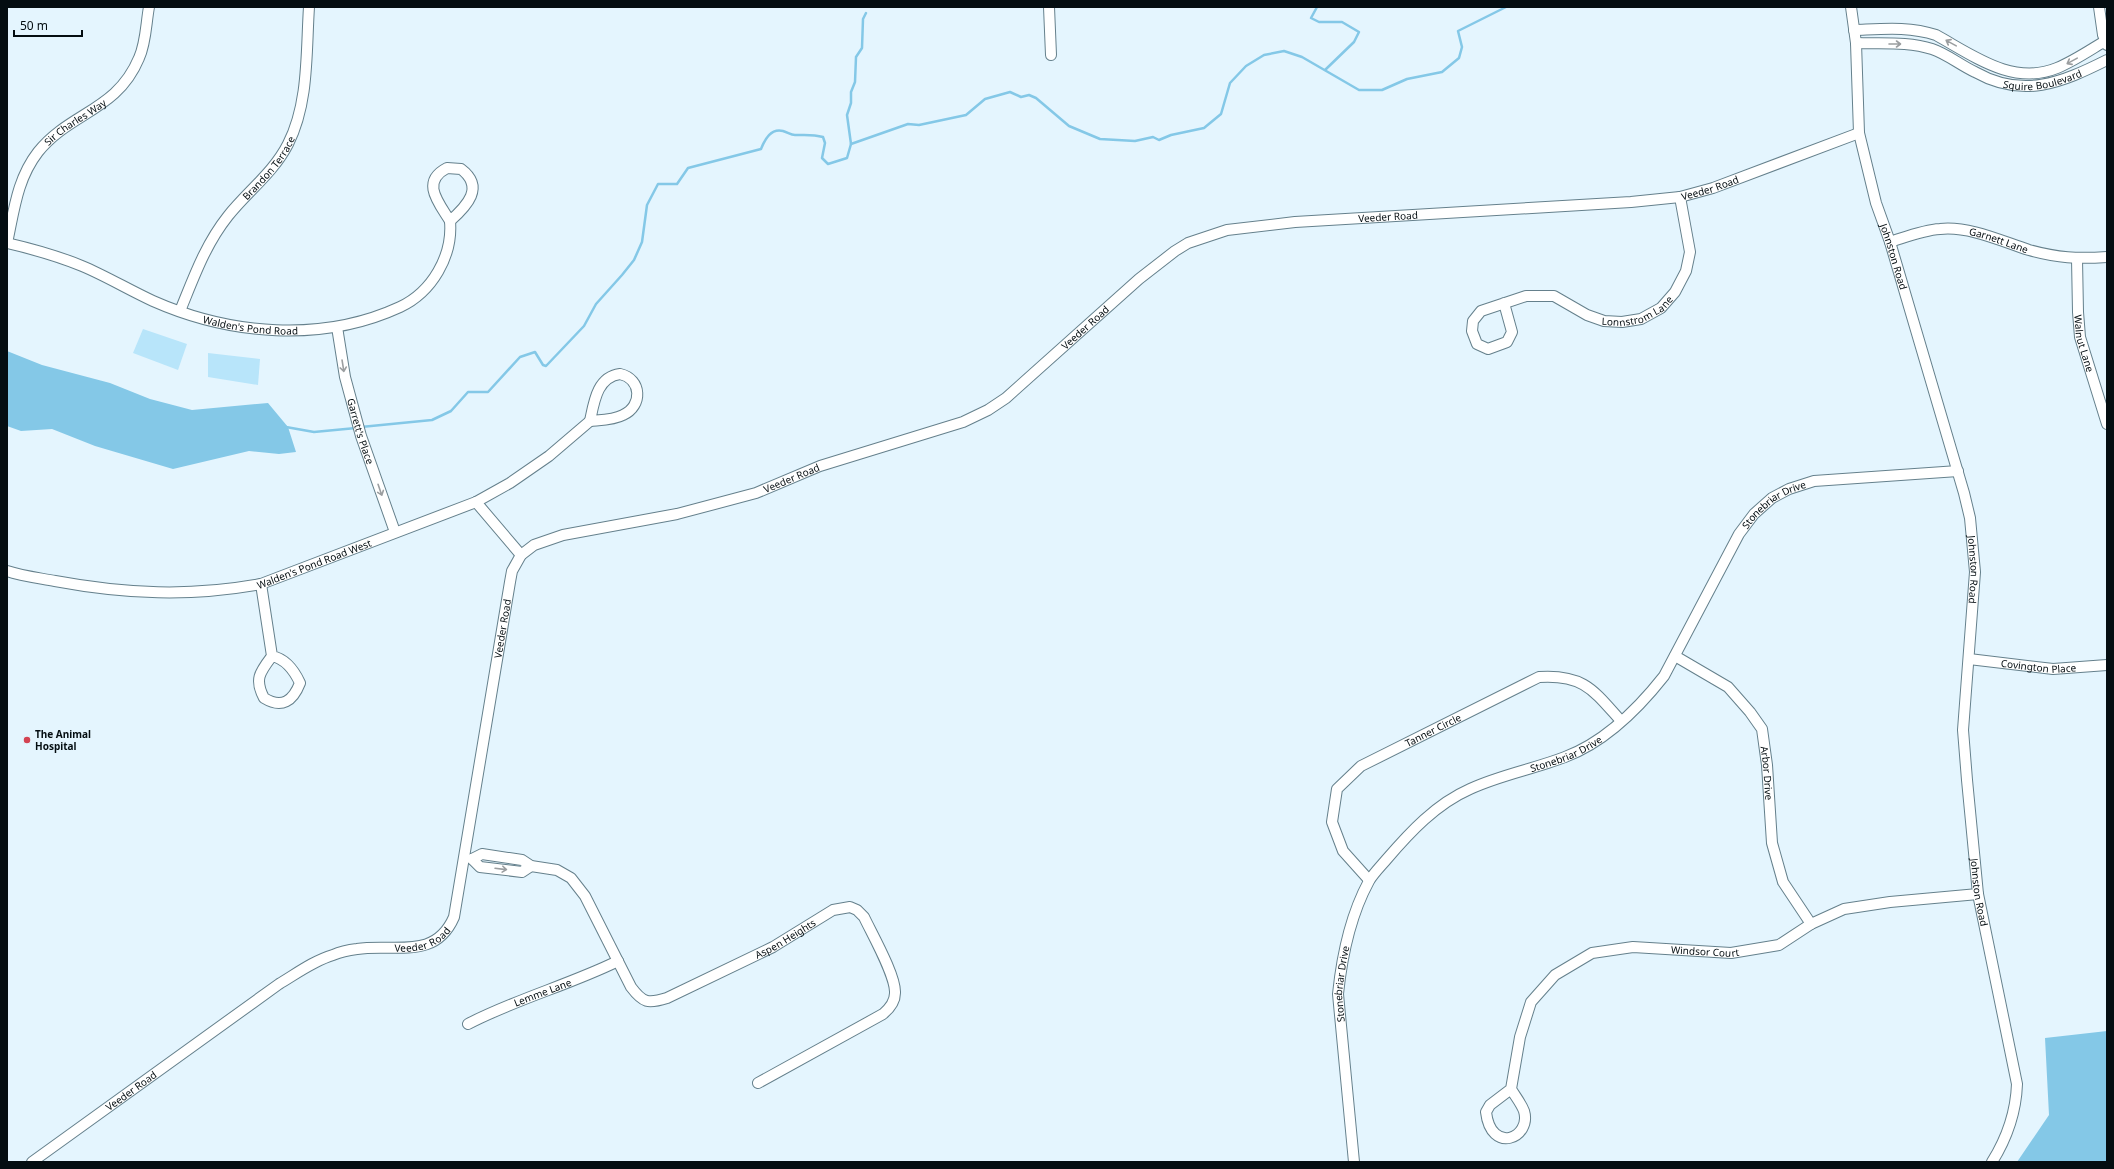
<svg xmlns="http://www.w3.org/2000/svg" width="2114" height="1169" viewBox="0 0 2114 1169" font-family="'Noto Sans',sans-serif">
	<rect width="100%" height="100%" fill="#e4f5fe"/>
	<g fill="#b8e5fa">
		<path d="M143,329l44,15 -9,26 -45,-17z"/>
		<path d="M208,353l52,6 -2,26 -50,-8z"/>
	</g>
	<g fill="#84c8e7">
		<path d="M7,351l35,14 68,18 40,16 42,11 76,-7 20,24 8,25 -17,2 -30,-3 -76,18 -78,-23 -43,-17 -31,2 -14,-5z"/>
		<path d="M2107,1031v131h-90l32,-47 -4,-77z"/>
	</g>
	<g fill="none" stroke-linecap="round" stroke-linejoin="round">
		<g stroke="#84c8e7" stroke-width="2.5">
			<path d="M1317,7l-6,11 8,4h23l17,10 -5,10 -29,28"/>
			<path d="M851,144l57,-20 11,1 47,-10 19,-16 25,-7 11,5 8,-2 7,3 33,28 31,13 35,2 18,-4 6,3 12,-5 33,-7 17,-14 9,-31 16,-17 18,-11 20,-4 18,6 57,33h23l25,-11 35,-7 17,-14 3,-11 -4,-16 48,-24"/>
			<path d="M286,427l28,5 42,-4"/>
			<path d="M361,427l71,-7 19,-9 17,-19h20l32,-35 15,-5 8,13 3,1 38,-40 12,-22 26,-29 12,-15 8,-18 5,-37 11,-21h19l11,-16 73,-19c4,-10 10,-21 22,-18 4,1 8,4 12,4 10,0 18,-1 28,2l2,6 -3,15 6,6 19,-6 4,-14 -4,-29 4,-12v-11l4,-10 1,-25 6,-9 1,-29 3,-6"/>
		</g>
		<defs>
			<g id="minor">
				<path d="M1049,7l2,48"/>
				<path id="s1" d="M1851,7l5,36 3,90 17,70 14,39 74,251 6,25 5,54 -12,158 4,50 11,114 39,190c-1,28 -10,54 -25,78"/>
				<path d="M2099,7l4,28 4,10"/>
				<path d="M1854,30c28,-1 55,-4 82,5 38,21 77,51 121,33 17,-7 33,-18 48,-27"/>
				<path id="s2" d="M1856,43c25,1 52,-2 76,6 15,5 28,16 43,23 48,27 86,11 132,-12"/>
				<path d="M447,168l14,1c24,18 6,37 -11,52 -11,-18 -30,-39 -3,-53z"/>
				<path id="s3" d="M1890,242c16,-5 33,-12 50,-13 30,-3 61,12 89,21 29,8 48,9 78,7"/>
				<path id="s4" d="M7,243c26,6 51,13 75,23 24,10 47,24 71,35 77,34 169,42 247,6 32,-15 53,-51 50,-86"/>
				<path id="s5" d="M7,243c7,-32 10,-64 31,-91 32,-40 79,-41 101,-94 7,-15 7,-35 10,-51"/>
				<path id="s6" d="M2077,259l1,53 2,25 27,87"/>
				<path id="s7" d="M1504,303l8,29 -5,10 -19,7 -11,-5 -5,-13 1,-10 8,-10 45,-15h28l33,19 17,6 18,1 19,-3 20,-11 14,-16 11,-21 4,-19 -10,-55"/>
				<path id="s8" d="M180,311c14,-34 25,-66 48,-95 19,-24 46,-44 60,-72 21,-41 18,-92 21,-137"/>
				<path id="s9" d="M337,327l8,50 16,59 34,96"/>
				<path d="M620,374c22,5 23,32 3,41 -9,5 -23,5 -33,6 4,-19 7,-44 30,-47z"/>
				<path d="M476,502l45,53"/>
				<path id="s10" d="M7,571c15,5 32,7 48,10 70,13 136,16 206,3l215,-82 34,-19 39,-27 41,-35"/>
				<path d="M261,584l11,72c-12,16 -18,23 -8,42 18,11 29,3 36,-15 -6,-13 -14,-24 -28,-27"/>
				<path id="s11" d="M1675,656l53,31 22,25 12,17 5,36 5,78 11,39 28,42"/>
				<path id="s12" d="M1969,659l84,10 54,-4"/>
				<path id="s13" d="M472,859l10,-5 40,6 9,6 26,4 14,8 14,18 46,91c12,16 17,17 36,11l106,-51 60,-37 17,-3 7,3 7,7c8,17 32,59 31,76 0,9 -6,16 -12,21l-125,69"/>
				<path d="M472,859l8,8 42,5 9,-6"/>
				<path id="s14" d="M1369,880l-26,-29 -11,-29 5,-33 24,-23 178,-89c45,-3 55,14 82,44"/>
				<path id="s15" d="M468,1024c48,-25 101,-39 150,-63"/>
				<path id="s16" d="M1511,1089c4,7 10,14 13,22 8,27 -33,44 -38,1l4,-7 21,-16 9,-52 11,-35 24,-27 37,-22 41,-6 98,6 48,-8 32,-21 33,-15 46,-7 88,-8"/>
				<path id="s17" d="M32,1162l247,-178c17,-10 34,-23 54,-29 7,-3 16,-5 24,-6 37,-6 78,12 97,-32l56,-335 2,-11 9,-16 13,-10 29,-10 114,-21 79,-21 64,-27 143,-44 25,-12 18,-12 133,-119 36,-28 13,-8 39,-13 68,-8 336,-20 49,-5 33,-9 146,-55"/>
				<path id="s18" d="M1354,1162l-16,-168c4,-39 12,-78 31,-113 4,-7 11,-14 17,-21 24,-28 50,-56 84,-71 30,-14 64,-20 95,-32 40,-15 73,-48 99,-81l75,-142 15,-20 18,-16 17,-9 25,-8 144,-10"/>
			</g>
		</defs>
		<use href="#minor" stroke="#65808c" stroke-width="12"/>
		<use href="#minor" stroke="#fff" stroke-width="10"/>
	</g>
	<defs><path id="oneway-shaft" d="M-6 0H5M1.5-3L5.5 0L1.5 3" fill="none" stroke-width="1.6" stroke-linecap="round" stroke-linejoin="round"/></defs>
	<g stroke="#9b9ea0">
		<use href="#oneway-shaft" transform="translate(1951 43) rotate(-151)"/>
		<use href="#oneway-shaft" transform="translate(1895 44)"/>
		<use href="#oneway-shaft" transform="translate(2072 61) rotate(151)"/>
		<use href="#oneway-shaft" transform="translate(343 366) rotate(81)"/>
		<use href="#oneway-shaft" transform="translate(380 490) rotate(71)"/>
		<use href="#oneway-shaft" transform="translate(501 869) rotate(7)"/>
	</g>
	<circle fill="#d34352" stroke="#e4f5fe" stroke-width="1.5" cx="27" cy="740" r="4"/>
	<g text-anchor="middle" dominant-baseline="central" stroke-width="3" stroke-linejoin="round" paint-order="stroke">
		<g font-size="10" fill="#040d11" stroke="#e4f5fe">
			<text stroke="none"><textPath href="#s2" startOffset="196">Squire Boulevard</textPath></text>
			<text stroke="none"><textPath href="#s5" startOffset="145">Sir Charles Way</textPath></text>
			<text stroke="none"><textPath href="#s8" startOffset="170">Brandon Terrace</textPath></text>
			<text stroke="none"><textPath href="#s17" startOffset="2149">Veeder Road</textPath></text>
			<text stroke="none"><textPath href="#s17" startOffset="1825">Veeder Road</textPath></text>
			<text stroke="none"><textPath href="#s3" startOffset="112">Garnett Lane</textPath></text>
			<text stroke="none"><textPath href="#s1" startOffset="255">Johnston Road</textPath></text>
			<text stroke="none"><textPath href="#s7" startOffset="278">Lonnstrom Lane</textPath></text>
			<text stroke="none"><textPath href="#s4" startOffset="259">Walden's Pond Road</textPath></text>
			<text stroke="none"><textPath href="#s17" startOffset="1489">Veeder Road</textPath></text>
			<text stroke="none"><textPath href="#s6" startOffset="85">Walnut Lane</textPath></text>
			<text stroke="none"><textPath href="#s9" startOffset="107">Garrett's Place</textPath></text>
			<text stroke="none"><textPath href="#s17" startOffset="1153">Veeder Road</textPath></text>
			<text stroke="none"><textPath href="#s18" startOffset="862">Stonebriar Drive</textPath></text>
			<text stroke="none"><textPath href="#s10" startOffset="313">Walden's Pond Road West</textPath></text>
			<text stroke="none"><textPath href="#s1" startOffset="579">Johnston Road</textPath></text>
			<text stroke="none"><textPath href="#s17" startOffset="793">Veeder Road</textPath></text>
			<text stroke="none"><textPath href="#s12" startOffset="70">Covington Place</textPath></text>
			<text stroke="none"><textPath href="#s14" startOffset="217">Tanner Circle</textPath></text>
			<text stroke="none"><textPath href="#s18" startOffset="527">Stonebriar Drive</textPath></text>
			<text stroke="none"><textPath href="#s11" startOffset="160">Arbor Drive</textPath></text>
			<text stroke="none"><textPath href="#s1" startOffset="903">Johnston Road</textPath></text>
			<text stroke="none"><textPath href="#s17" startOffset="458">Veeder Road</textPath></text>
			<text stroke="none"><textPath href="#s13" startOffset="404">Aspen Heights</textPath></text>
			<text stroke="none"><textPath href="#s16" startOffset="416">Windsor Court</textPath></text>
			<text stroke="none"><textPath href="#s18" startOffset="179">Stonebriar Drive</textPath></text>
			<text stroke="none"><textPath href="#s15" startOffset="81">Lemme Lane</textPath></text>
			<text stroke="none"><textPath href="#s17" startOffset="122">Veeder Road</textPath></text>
		</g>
		<g font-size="10" font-weight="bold" fill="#040d11" stroke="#e4f5fe" text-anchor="start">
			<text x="35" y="734">The Animal<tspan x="35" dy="12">Hospital</tspan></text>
		</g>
	</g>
	<rect width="2114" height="1169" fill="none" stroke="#040d11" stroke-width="16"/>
	<path d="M14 30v6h68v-6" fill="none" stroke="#040d11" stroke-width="2"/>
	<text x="20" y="30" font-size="12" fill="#040d11" stroke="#e4f5fe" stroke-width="3" paint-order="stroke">50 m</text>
</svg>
